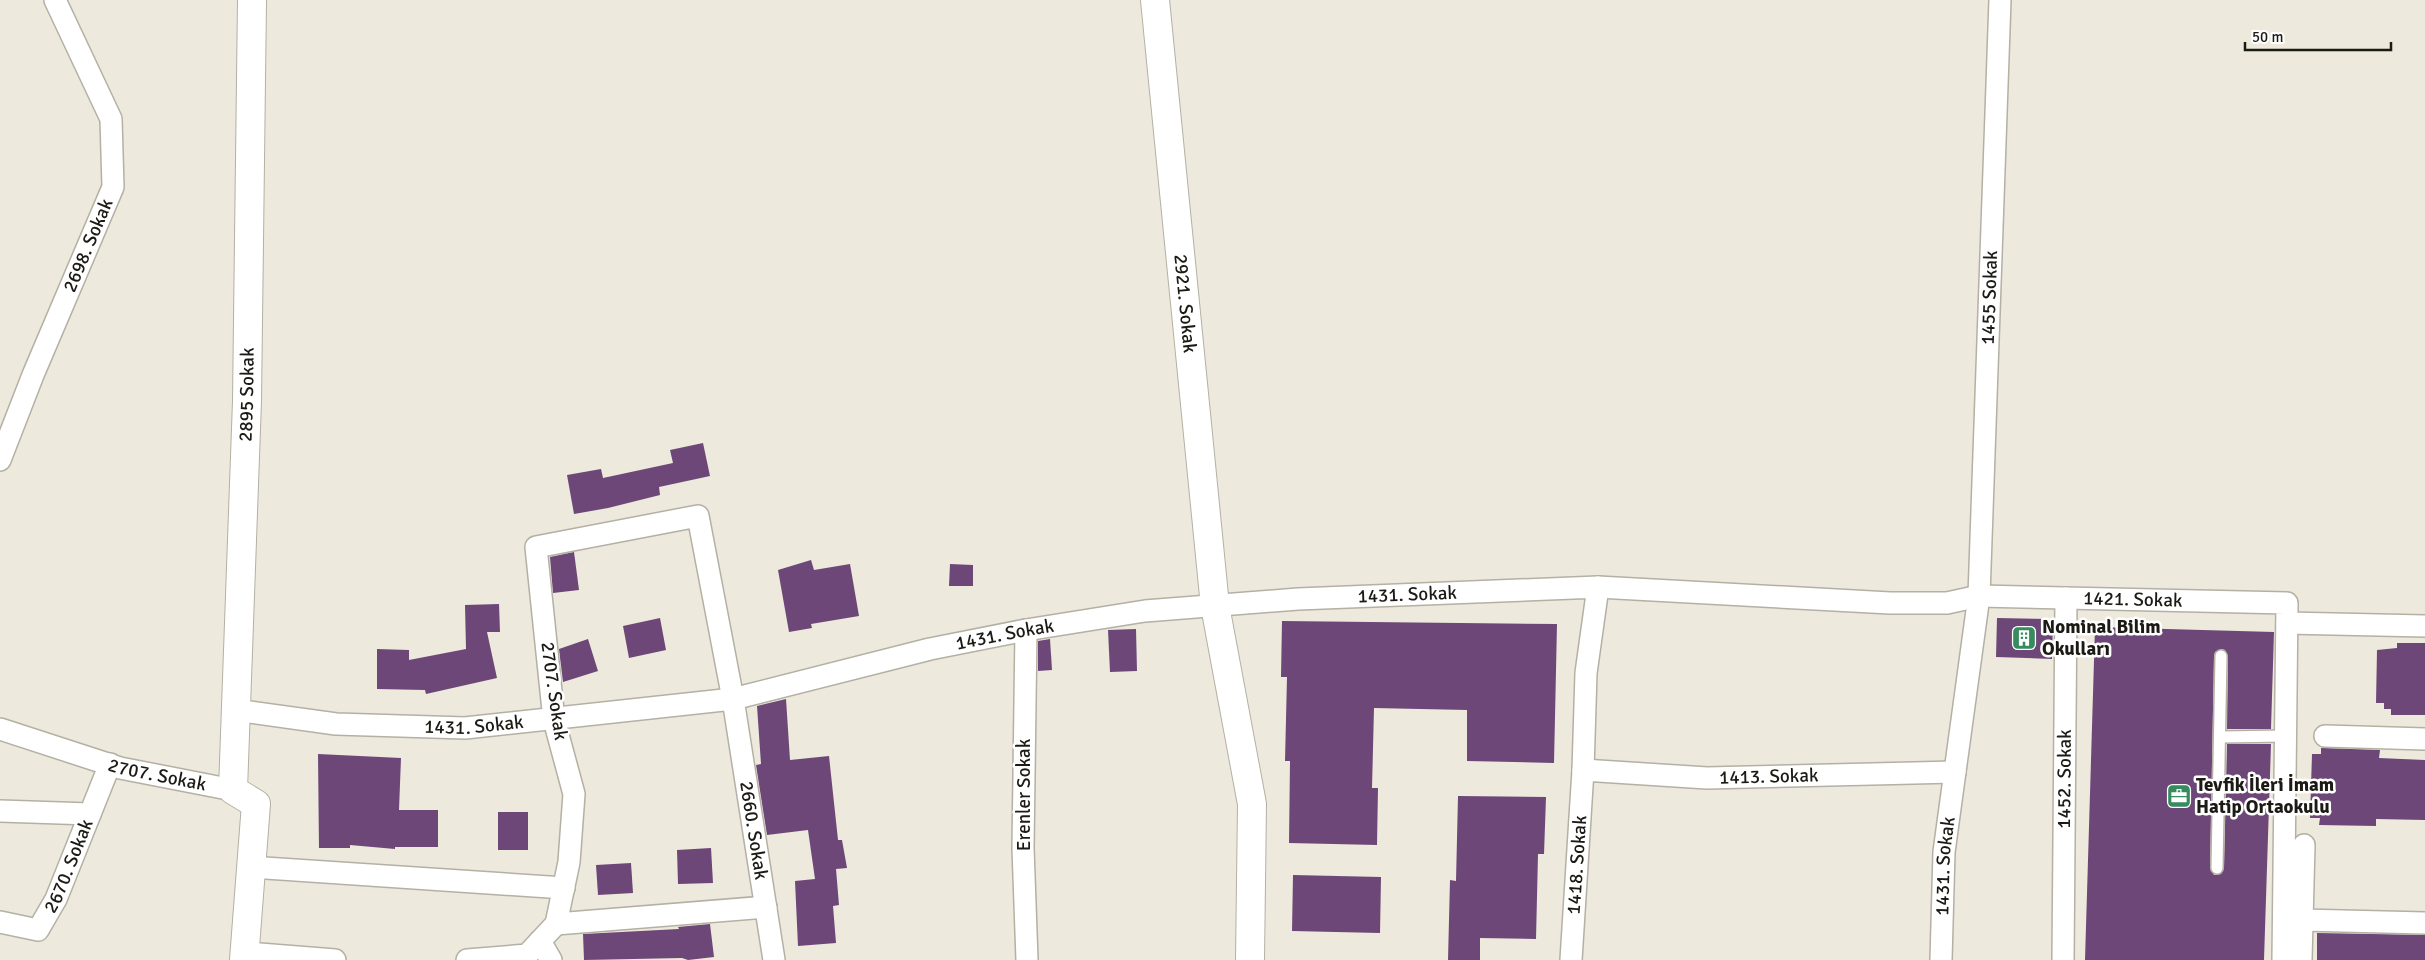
<svg xmlns="http://www.w3.org/2000/svg" width="2425" height="960" viewBox="0 0 2425 960" font-family="Signika,sans-serif">
	<rect width="100%" height="100%" fill="#ede9dc"/>
	<g fill="#6d4778">
		<path d="M703,443l7,33 -51,11 1,8 -52,13 -34,6 -7,-39 34,-6 2,9 70,-15 -3,-13z"/>
		<path d="M574,552l5,38 -26,3 -3,-36z"/>
		<path d="M811,560l3,10 36,-6 9,52 -48,8 1,4 -23,4 -11,-62z"/>
		<path d="M950,564l23,1v21h-24z"/>
		<path d="M499,604l1,28h-13l10,46 -71,16 -1,-4 -48,-1v-40l32,1v10l57,-11 -1,-44z"/>
		<path d="M660,618l6,32 -37,8 -6,-32z"/>
		<path d="M1997,618l56,1 -1,40 -56,-2z"/>
		<path d="M1282,621l275,3 -3,139 -87,-2v-51l-93,-2 -2,80h6l-1,57 -88,-2 1,-82h-5l2,-84h-6z"/>
		<path d="M2095,627l179,5 -3,97h-44l1,-73 -3,-6 -4,-1 -6,3 -1,4 -4,212 4,7 7,-1 3,-6 3,-124h44l-7,216h-179z"/>
		<path d="M1136,629l1,42 -27,1 -2,-42z"/>
		<path d="M588,639l10,32 -35,11 -4,-33z"/>
		<path d="M1050,639l2,31 -14,1v-30z"/>
		<path d="M2397,643h28v72h-34v-6h-7v-6h-8l1,-53 20,-2z"/>
		<path d="M786,699l4,61 39,-4 9,84h4l5,28 -11,1 3,36 -6,1 3,37 -38,3 -3,-65 20,-2 -7,-49 -41,5 -11,-70 5,-1 -4,-58z"/>
		<path d="M2321,748l59,2 -1,8 46,2v60l-49,-1v7l-57,-1 1,-7h-10l2,-64h9z"/>
		<path d="M318,754l83,4 -2,52h39v37h-43v2l-45,-4v3h-31z"/>
		<path d="M1458,796l88,1 -2,57h-6l-2,85 -56,-1v22h-32l2,-80 6,1z"/>
		<rect x="498" y="812" width="30" height="38"/>
		<path d="M711,848l2,35 -35,1 -1,-34z"/>
		<path d="M631,863l2,30 -35,2 -2,-30z"/>
		<path d="M1293,875l88,2 -1,56 -88,-2z"/>
		<path d="M710,924l4,33 -26,3 -6,-2 -98,2 -1,-26 96,-5 -1,-2z"/>
		<path d="M2317,933l108,2v25h-108z"/>
	</g>
	<g fill="none" stroke-linecap="round" stroke-linejoin="round">
		<defs>
			<g id="lane">
				<path d="M2220,737l66,-1"/>
				<path d="M2217,868l4,-212"/>
			</g>
			<g id="street">
				<path id="s1" d="M0,460l33,-85 80,-188 -2,-68 -56,-119"/>
				<path id="s2" d="M1598,587l292,16h57l32,-7 308,7 -4,357"/>
				<path d="M2287,623l138,3"/>
				<path d="M1026,630l-3,218 4,112"/>
				<path id="s3" d="M235,710l101,14 129,4 268,-29 197,-50 96,-19 119,-19 153,-12 300,-12 -12,86 -3,97 -12,190"/>
				<path id="s4" d="M0,729l120,39 113,22"/>
				<path d="M2325,736l100,3"/>
				<path id="s5" d="M1583,770l124,8 248,-6"/>
				<path d="M0,811l90,3"/>
				<path d="M250,867l314,21"/>
				<path d="M2302,920l123,3"/>
				<path id="s6" d="M0,922l38,8 18,-31 54,-135"/>
				<path d="M556,924l210,-17"/>
				<path d="M540,941l11,19"/>
				<path d="M246,953l89,7"/>
				<path id="s7" d="M467,960l60,-5 29,-31 13,-62 5,-68 -20,-74 -18,-173 162,-31 35,183 41,261"/>
				<path id="s8" d="M1941,960l3,-108 35,-256 21,-596"/>
				<path id="s9" d="M2063,960l3,-362"/>
				<path d="M2301,960l3,-115"/>
			</g>
			<g id="secondary">
				<path id="s10" d="M1155,0l60,606 37,198 -2,156"/>
				<path id="s11" d="M244,960l12,-156 -23,-14 14,-389 5,-401"/>
			</g>
		</defs>
		<use href="#lane" stroke="#b4b0a4" stroke-width="14"/>
		<use href="#street" stroke="#b4b0a4" stroke-width="24"/>
		<use href="#secondary" stroke="#b4b0a4" stroke-width="30"/>
		<use href="#lane" stroke="#fff" stroke-width="11"/>
		<use href="#street" stroke="#fff" stroke-width="21"/>
		<use href="#secondary" stroke="#fff" stroke-width="28"/>
	</g>
	<defs>
		<symbol id="building-square" viewBox="-11 -11 22 22"><rect x="-9" y="-9" width="18" height="18" rx="4" fill="#368b5f" stroke="#fff"/><path d="M-4-6H4V6H1V3H-1V6H-4ZM-2.5-4.3h1.7v1.8h-1.7ZM.8-4.3h1.7v1.8H.8ZM-2.5-1h1.7V.8h-1.7ZM.8-1h1.7V.8H.8Z" fill="#fff"/></symbol>
		<symbol id="office-square" viewBox="-11 -11 22 22"><rect x="-9" y="-9" width="18" height="18" rx="4" fill="#368b5f" stroke="#fff"/><path d="M-6-3h4V-5.5h4V-3h4V5H-6ZM-1-4.5V-3h2v-1.5ZM-6 0V1H6V0Z" fill="#fff"/></symbol>
	</defs>
	<g fill-rule="evenodd">
		<use href="#building-square" x="2010" y="624" width="28" height="28"/>
		<use href="#office-square" x="2165" y="782" width="28" height="28"/>
	</g>
	<g text-anchor="middle" dominant-baseline="central" stroke-width="5" stroke-linejoin="round" paint-order="stroke">
		<g font-size="19" fill="#1b1a15" stroke="#fff">
			<text stroke="none"><textPath href="#s1" startOffset="232">2698. Sokak</textPath></text>
			<text stroke="none"><textPath href="#s8" startOffset="665">1455 Sokak</textPath></text>
			<text stroke="none"><textPath href="#s10" startOffset="305">2921. Sokak</textPath></text>
			<text stroke="none"><textPath href="#s11" startOffset="579">2895 Sokak</textPath></text>
			<text stroke="none"><textPath href="#s3" startOffset="1185">1431. Sokak</textPath></text>
			<text stroke="none"><textPath href="#s2" startOffset="536">1421. Sokak</textPath></text>
			<text stroke="none"><textPath href="#s3" startOffset="780">1431. Sokak</textPath></text>
			<text transform="translate(554 691) rotate(82)">2707. Sokak</text>
			<text stroke="none"><textPath href="#s3" startOffset="240">1431. Sokak</textPath></text>
			<text stroke="none"><textPath href="#s4" startOffset="164">2707. Sokak</textPath></text>
			<text stroke="none"><textPath href="#s5" startOffset="186">1413. Sokak</textPath></text>
			<text stroke="none"><textPath href="#s9" startOffset="181">1452. Sokak</textPath></text>
			<text transform="translate(1024 795) rotate(-90)">Erenler Sokak</text>
			<text stroke="none"><textPath href="#s7" startOffset="969">2660. Sokak</textPath></text>
			<text transform="translate(1577 865) rotate(-86)">1418. Sokak</text>
			<text stroke="none"><textPath href="#s6" startOffset="110">2670. Sokak</textPath></text>
			<text stroke="none"><textPath href="#s8" startOffset="94">1431. Sokak</textPath></text>
		</g>
		<g font-size="19" font-weight="bold" fill="#1b1a15" stroke="#fff" text-anchor="start">
			<text x="2042" y="627">Nominal Bilim<tspan x="2042" dy="22">Okulları</tspan></text>
			<text x="2196" y="785">Tevfik İleri İmam<tspan x="2196" dy="22">Hatip Ortaokulu</tspan></text>
		</g>
	</g>
	<path d="M2245 42v8h146v-8" fill="none" stroke="#1b1a15" stroke-width="2.5"/>
	<text x="2252" y="42" font-size="15" fill="#1b1a15" stroke="#ffffff" stroke-width="4" paint-order="stroke">50 m</text>
</svg>
